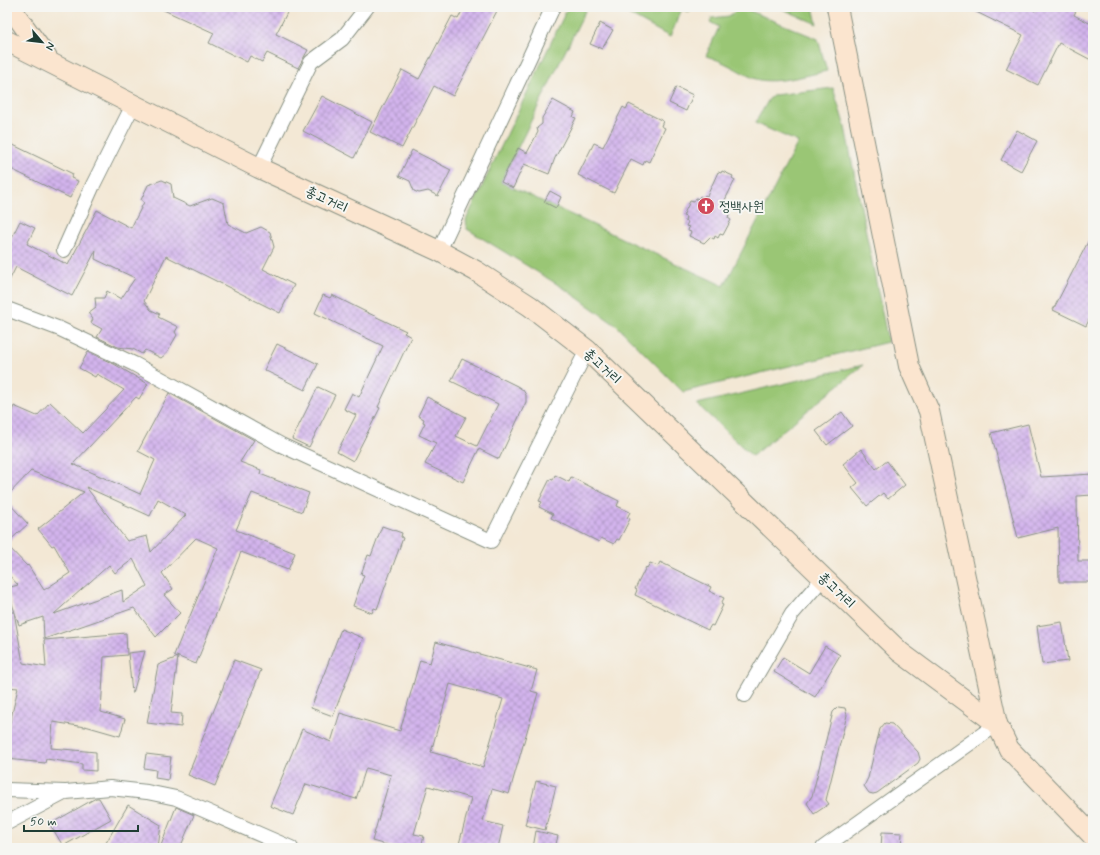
<svg xmlns="http://www.w3.org/2000/svg" width="1100" height="855" font-family="Mynerve,'Poor Story',sans-serif">
  <style>
    .green { fill: #9ac674; stroke: #5c8254 }
    .building { fill: url(#building-cross-hatch); fill-rule: evenodd }
    .lines { fill: none; stroke-linecap: round; stroke-linejoin: round }
    .street-casing { stroke: #899284; stroke-width: 16 }
    .secondary-casing { stroke: #899284; stroke-width: 22 }
    .street { stroke: #fff; stroke-width: 14 }
    .secondary { stroke: #fbe5cf; stroke-width: 20 }
    .labels { text-anchor: middle; stroke-width: 4; stroke-linejoin: round; paint-order: stroke }
    .street-label { font-size: 14px; fill: #1f3d34; stroke: #f6f6f2 }
    .poi-label { font-size: 14px; fill: #1f3d34; stroke: #f6f6f2; text-anchor: start }
  </style>
  <defs>
    <pattern id="building-cross-hatch" width="8" height="8" patternUnits="userSpaceOnUse"><rect width="8" height="8" fill="#d3b4ed"/><path d="M0 0l8 8M0 8l8-8" fill="none" stroke="#ab94c1"/></pattern>
  </defs>
  <rect width="100%" height="100%" fill="#f6f6f2"/>
  <filter id="ink" filterUnits="userSpaceOnUse"><feTurbulence type="fractalNoise" baseFrequency=".025" numOctaves="2"/><feDisplacementMap in="SourceGraphic" scale="8" xChannelSelector="R" yChannelSelector="G"/><feConvolveMatrix kernelMatrix="1 2 1 2 8 2 1 2 1" color-interpolation-filters="sRGB"/></filter>
  <filter id="wash" filterUnits="userSpaceOnUse"><feTurbulence type="fractalNoise" baseFrequency=".012" numOctaves="4" result="noise"/><feDisplacementMap in="SourceGraphic" scale="16" xChannelSelector="R" yChannelSelector="G"/><feGaussianBlur stdDeviation="0.9" result="paint"/><feColorMatrix in="noise" values="0 0 0 0 0 0 0 0 0 0 0 0 0 0 0 0 0 1.4 0 .05"/><feComposite in="paint" operator="in"/></filter>
  <g filter="url(#wash)">
    <rect width="100%" height="100%" fill="#f3e8d5"/>
    <!-- green -->
    <g class="green">
      <polygon points="568,7 587,7 501,182 724,286 798,142 755,123 769,99 774,95 833,88 845,127 888,342 683,392 617,326 565,289 467,229 466,220"/>
      <polygon points="631,7 690,7 691,8 690,12 682,9 670,37 628,14"/>
      <path d="M 741,7 L 818,39 L 827,71 C 807,75 772,86 753,78 C 736,70 724,61 706,56 L 719,27 L 710,22 L 712,18 L 729,16 Z"/>
      <polygon points="778,7 813,7 817,24"/>
      <polygon points="863,365 752,456 697,404"/>
    </g>
    <g id="blocks">
      <!-- building -->
      <g class="building">
        <polygon points="157,7 290,7 276,34 308,50 298,68 267,53 262,62 250,56 247,62 209,43 214,33"/>
        <polygon points="464,7 499,7 453,96 434,86 402,148 370,132 402,70 419,79 452,16 458,19"/>
        <polygon points="966,7 1028,7 1035,11 1037,7 1078,7 1074,15 1093,25 1093,61 1059,43 1038,85 1006,69 1023,35"/>
        <polygon points="600,23 613,30 602,49 590,44"/>
        <polygon points="676,87 693,95 686,111 669,103"/>
        <polygon points="322,96 372,122 354,158 303,131"/>
        <polygon points="553,100 575,112 573,117 576,118 555,158 549,174 524,164 513,188 501,182 518,148 527,153 538,132 537,128 542,124 542,118"/>
        <polygon points="629,104 663,121 661,126 665,128 649,162 645,160 643,165 631,159 614,193 578,175 594,143 603,147 623,107 626,109"/>
        <polygon points="1017,130 1037,141 1021,171 1001,160"/>
        <polygon points="7,142 73,174 71,178 78,181 70,198 7,167"/>
        <polygon points="412,150 451,170 438,196 428,191 419,193 414,191 410,181 399,176"/>
        <polygon points="722,171 733,176 732,178 735,180 723,204 726,205 724,208 728,210 726,213 729,214 728,218 731,220 723,235 720,234 718,238 715,236 714,239 710,237 704,243 689,236 691,232 688,231 689,227 686,226 688,222 685,221 686,217 683,216 690,201 694,202 696,198 699,199 700,196 703,198 705,195 707,196 718,172 721,173"/>
        <polygon points="162,180 171,184 173,198 190,206 212,198 224,203 228,224 246,233 261,227 270,232 274,247 263,269 294,285 280,313 166,256 144,301 151,310 160,314 158,317 178,327 175,332 177,335 166,354 161,358 145,350 142,354 133,349 118,347 97,337 102,329 91,323 93,319 88,313 96,307 95,298 104,298 107,291 121,299 135,278 95,259 96,250 72,296 16,267 7,285 7,247 20,221 35,228 27,244 68,265 97,210 131,228 144,202 141,200 148,185"/>
        <polygon points="550,191 561,197 556,208 544,202"/>
        <polygon points="1093,232 1093,312 1086,326 1053,310"/>
        <polygon points="323,295 330,298 332,295 362,310 406,331 404,333 411,337 378,407 380,408 353,461 337,452 356,415 344,409 352,393 359,397 383,346 315,313"/>
        <polygon points="277,344 318,364 305,390 264,370"/>
        <path d="M 88,352 L 114,364 L 148,384 L 139,399 L 136,397 L 73,464 L 140,494 L 155,460 L 138,451 L 169,393 L 254,440 L 240,462 L 261,470 L 260,474 L 309,493 L 302,512 L 252,493 L 236,530 L 295,553 L 288,570 L 241,552 L 196,664 L 174,655 L 218,548 L 196,538 L 162,573 L 173,589 L 164,595 L 180,613 L 156,637 L 134,608 L 44,639 L 43,617 L 19,625 L 7,588 L 18,585 L 7,573 L 7,545 L 27,566 L 28,565 L 44,590 L 70,573 L 54,545 L 52,546 L 38,529 L 84,492 L 31,471 L 7,496 L 7,423 L 14,406 L 37,416 L 50,402 L 83,433 L 124,390 L 97,374 L 95,377 L 79,368 ZM 86,487 L 150,516 L 158,499 L 186,515 L 151,552 L 147,536 L 127,541 ZM 133,559 L 147,586 L 123,602 L 122,590 L 54,614 L 109,565 L 115,573 Z"/>
        <polygon points="462,359 517,386 523,390 526,395 526,402 499,459 479,449 463,482 425,464 436,443 419,435 425,423 423,422 424,419 418,416 427,397 466,417 456,436 477,446 498,404 451,381"/>
        <polygon points="318,387 335,395 309,447 292,439"/>
        <polygon points="842,412 852,426 827,445 816,431"/>
        <polygon points="1028,424 1041,477 1093,474 1093,495 1077,496 1078,561 1093,561 1093,582 1059,582 1058,528 1018,538 991,433"/>
        <polygon points="861,449 876,469 887,461 905,485 888,499 883,493 867,506 852,488 858,483 843,464"/>
        <polygon points="555,475 569,482 571,477 619,501 617,506 630,512 627,518 630,519 619,540 617,539 614,544 601,538 599,542 551,518 553,514 539,507 542,502 539,501 550,479 553,480"/>
        <polygon points="7,501 28,524 7,543"/>
        <polygon points="382,526 402,533 401,537 403,538 377,609 374,608 372,613 353,606 364,575 361,574 368,555 371,556"/>
        <polygon points="660,562 711,587 709,591 724,598 721,604 723,605 713,626 711,625 708,630 635,595 637,590 635,589 646,567 647,568 650,563 658,566"/>
        <polygon points="7,612 14,612 23,663 46,667 44,640 126,633 127,655 104,657 101,712 125,719 120,736 85,726 85,727 53,722 51,748 96,752 96,771 82,770 82,764 46,759 45,763 7,759 7,726 9,727 18,688 7,687"/>
        <polygon points="1062,622 1068,661 1042,664 1037,626"/>
        <polygon points="341,629 363,638 333,716 311,708"/>
        <path d="M 436,642 L 537,670 L 531,691 L 538,693 L 509,794 L 492,789 L 483,821 L 503,826 L 498,848 L 458,848 L 471,798 L 428,786 L 414,834 L 424,836 L 421,848 L 397,848 L 372,841 L 391,775 L 366,768 L 356,799 L 306,784 L 293,815 L 270,806 L 302,729 L 331,742 L 340,713 L 400,731 L 420,660 L 430,663 ZM 450,684 L 503,699 L 483,767 L 431,752 Z"/>
        <polygon points="825,646 840,655 815,697 774,672 783,657 809,673"/>
        <polygon points="145,651 133,693 132,693 128,653"/>
        <polygon points="178,657 171,713 182,714 181,727 147,723 158,665"/>
        <polygon points="234,660 261,670 215,786 188,775"/>
        <polygon points="838,707 845,708 847,715 826,800 829,804 814,814 807,803 812,796 833,712"/>
        <polygon points="885,723 892,724 918,752 920,759 918,763 877,793 873,794 869,793 864,786 868,778 880,729"/>
        <polygon points="146,754 171,757 168,780 155,778 156,770 144,768"/>
        <polygon points="536,781 556,786 545,830 525,825"/>
        <polygon points="96,798 99,798 111,819 63,846 50,824"/>
        <polygon points="128,805 161,825 158,848 103,848"/>
        <polygon points="176,807 194,815 180,848 160,848"/>
        <polygon points="536,831 558,836 555,848 533,848"/>
        <polygon points="882,832 902,833 901,848 881,848"/>
      </g>
    </g>
  </g>
  <g filter="url(#ink)">
    <use href="#blocks" fill-opacity="0" stroke="#899284" stroke-width="1"/>
    <g class="lines">
      <defs>
        <g id="street">
          <polyline points="259,168 311,62 342,39 367,7"/>
          <polyline points="64,250 93,185 133,105"/>
          <polyline points="439,251 553,7"/>
          <polyline points="7,309 60,329 134,364 281,445 491,541 587,350"/>
          <polyline points="745,695 792,614 823,578"/>
          <polyline points="7,790 65,792"/>
          <polyline points="7,823 66,792 110,788 147,792 176,798 291,848"/>
          <polyline points="823,848 997,724"/>
        </g>
        <g id="secondary">
          <polyline points="10,7 47,58"/>
          <polyline points="837,7 909,366 929,411 997,724"/>
          <polyline points="7,41 259,168 439,251 476,271 530,306 587,350 900,652 997,724 1009,749 1093,836"/>
        </g>
      </defs>
      <!-- street casing -->
      <use href="#street" class="street-casing"/>
      <!-- secondary casing -->
      <use href="#secondary" class="secondary-casing"/>
      <!-- street -->
      <use href="#street" class="street"/>
      <!-- secondary -->
      <use href="#secondary" class="secondary"/>
    </g>
  </g>
  <!-- icons -->
  <defs>
    <symbol id="church-disc" viewBox="-11 -11 22 22"><circle r="9.5" fill="#d1495b" stroke="#f6f6f2"/><path d="M-1.2-6h2.4v3.5h3.3v2.4h-3.3V6h-2.4V-.1h-3.3v-2.4h3.3Z" fill="#fff"/></symbol>
  </defs>
  <g fill-rule="evenodd">
    <use href="#church-disc" x="696" y="196" width="20" height="20"/>
  </g>
  <g class="labels">
    <!-- street labels -->
    <g class="street-label">
      <text transform="translate(327 199) rotate(25)" y="5">총고거리</text>
      <text transform="translate(603 366) rotate(43)" y="5">총고거리</text>
      <text transform="translate(837 590) rotate(44)" y="5">총고거리</text>
    </g>
    <!-- poi labels -->
    <g class="poi-label">
      <text x="719" y="211">정백사원</text>
    </g>
  </g>
  <!-- margin -->
  <rect width="1100" height="855" fill="none" stroke="#f6f6f2" stroke-width="24"/>
  <!-- north arrow -->
  <g transform="translate(42 42) rotate(118)" stroke="#f6f6f2" stroke-width="3" paint-order="stroke">
  <path d="M0-3L7 15L0 10L-7 15Z" fill="#1f3d34"/>
  <text y="-6" font-size="11" font-weight="bold" text-anchor="middle" fill="#1f3d34">N</text>
  </g>
  <!-- scale -->
  <path d="M24 825v6h114v-6" fill="none" stroke="#1f3d34" stroke-width="2"/>
  <text x="30" y="825" font-size="12" fill="#1f3d34" stroke="#f6f6f2" stroke-width="3" paint-order="stroke">50 m</text>
</svg>
